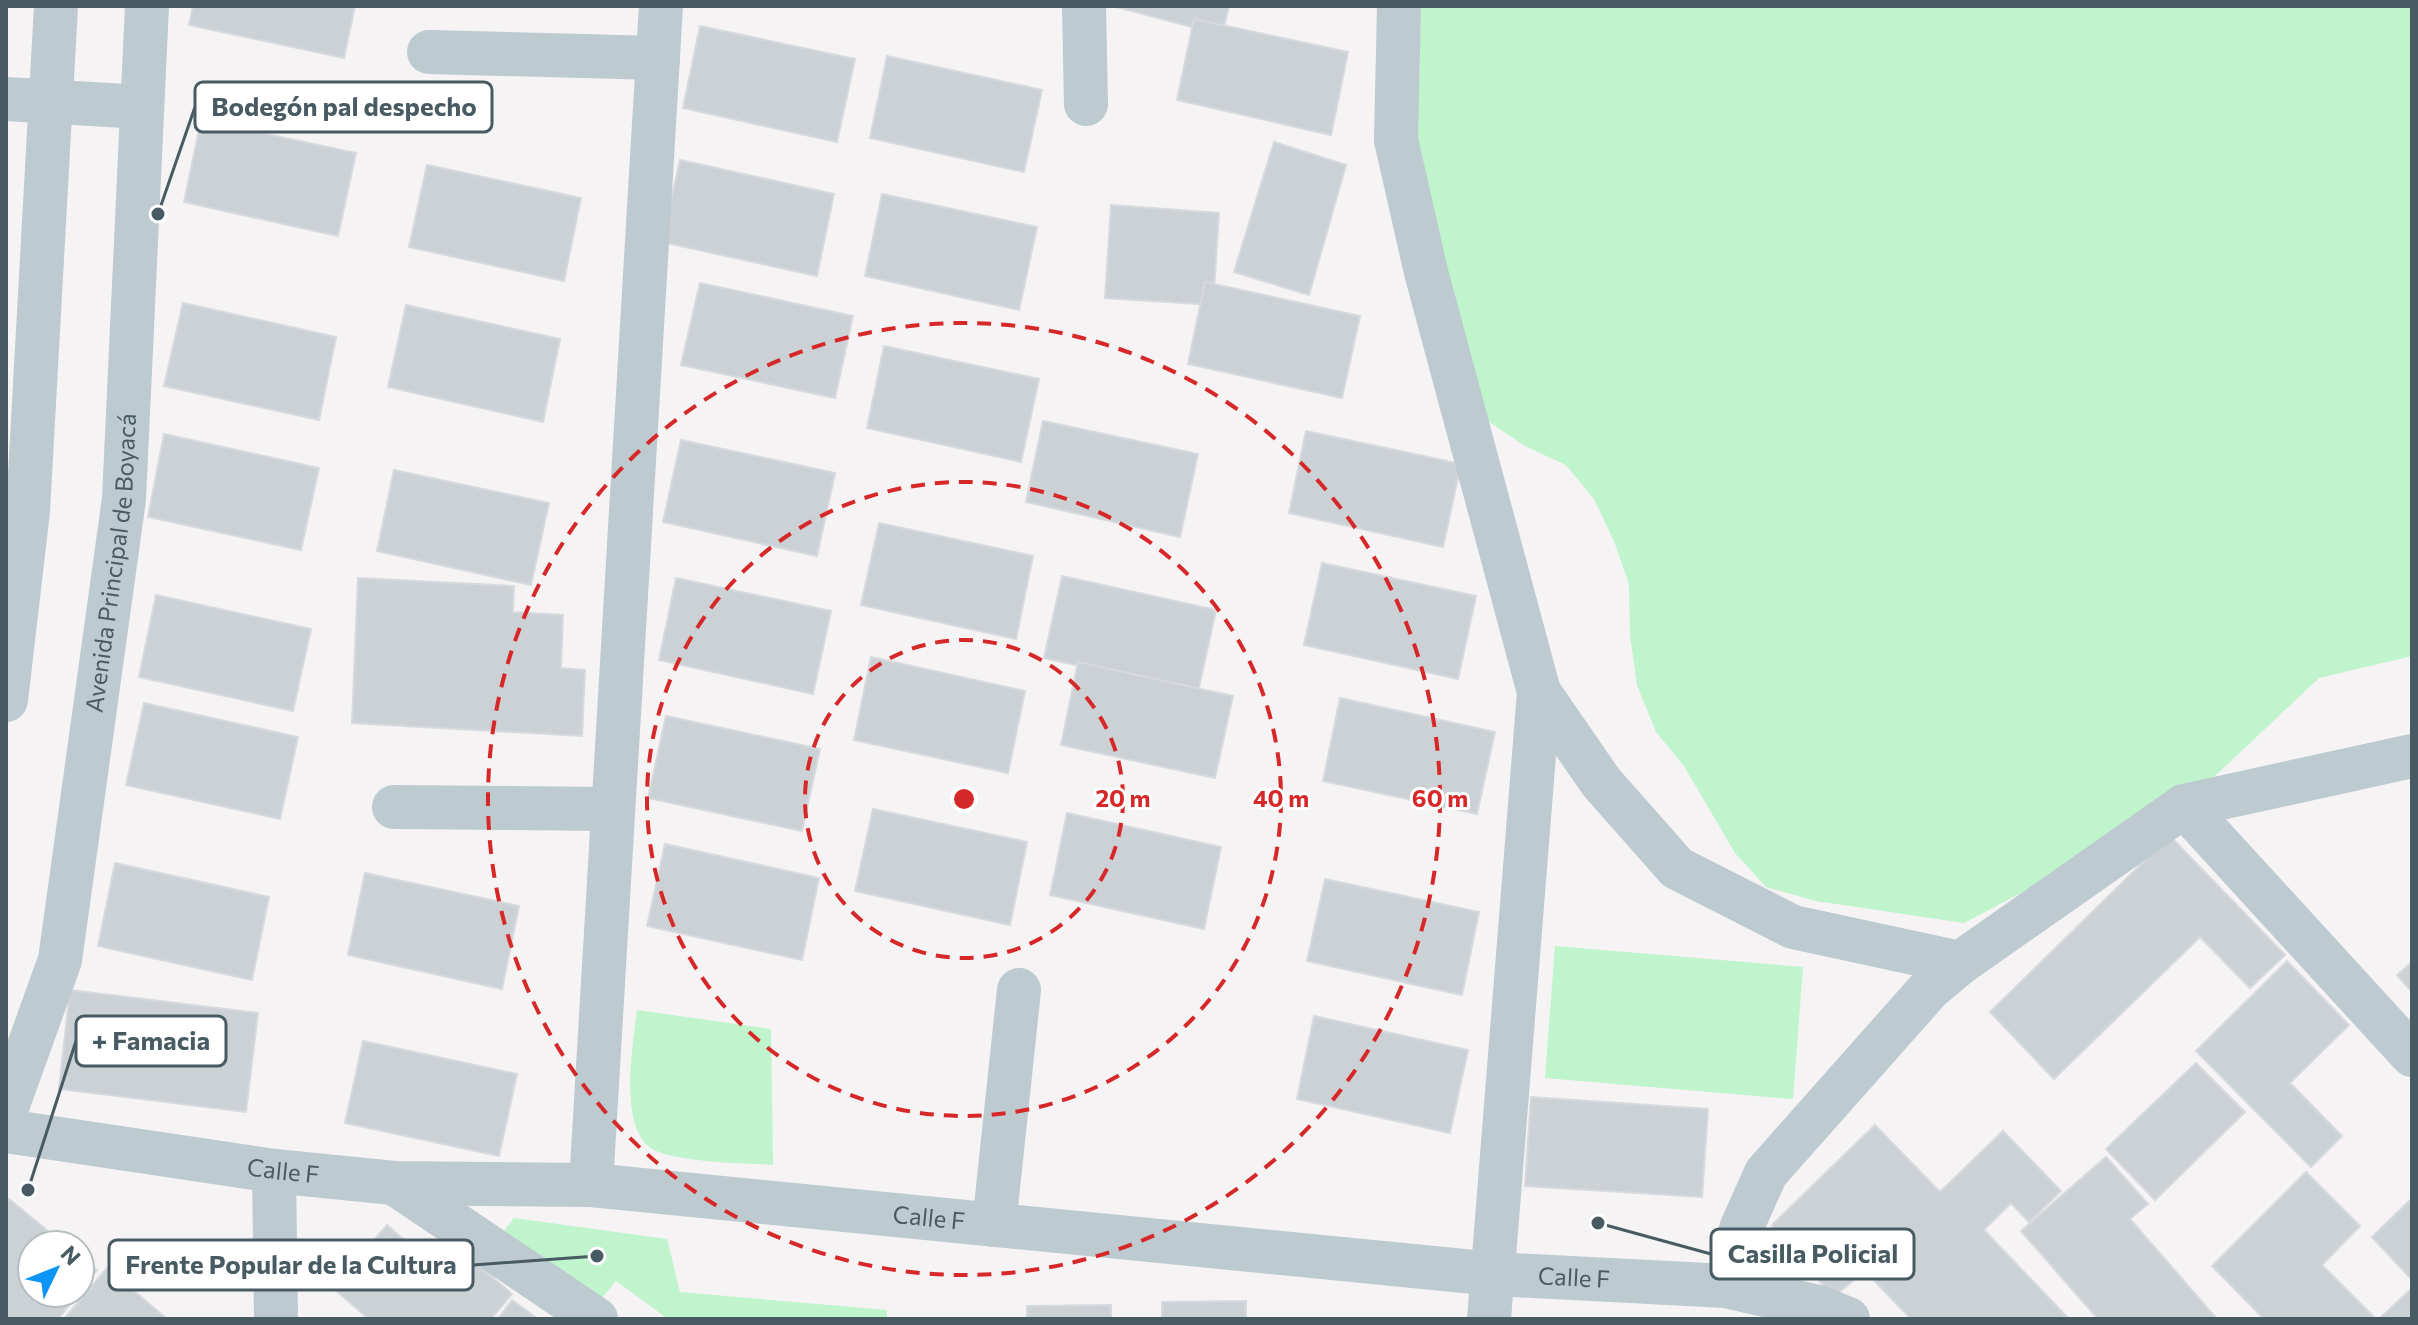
<svg xmlns="http://www.w3.org/2000/svg" width="2418" height="1325" font-family="Commissioner,sans-serif">
  <style>
    .green { fill: #bff4cc }
    .building { fill: #ccd1d5; stroke: #d6dade; stroke-width: 2 }
    .lines { fill: none; stroke-linecap: round; stroke-linejoin: round }
    .minor { stroke: #bdcad0; stroke-width: 44 }
    .ring { fill: none; stroke: #d62828; stroke-width: 4; stroke-dasharray: 14 10 }
    .labels { text-anchor: middle; stroke-width: 6; stroke-linejoin: round; paint-order: stroke }
    .street-label { font-size: 24px; fill: #485a62; stroke: #fff }
    .centre { fill: #d62828; stroke: #fff; stroke-width: 4 }
    .ring-label { font-size: 24px; text-anchor: middle; font-weight: bold; fill: #d62828; stroke: #fff; stroke-width: 6; stroke-linejoin: round; paint-order: stroke }
    .leader { fill: none; stroke: #485a62; stroke-width: 3 }
    .callout-dot { fill: #485a62; stroke: #fff; stroke-width: 3 }
    .callout { fill: #fff; stroke: #485a62; stroke-width: 3 }
    .callout-label { font-size: 26px; text-anchor: middle; font-weight: bold; fill: #485a62 }
  </style>
  <rect width="100%" height="100%" fill="#f5f3f3"/>
  <!-- green -->
  <g class="green">
    <polygon points="1421,6 2412,6 2412,656 2319,678 2216,775 2051,877 1964,923 1816,901 1766,887 1735,853 1684,766 1656,732 1637,685 1630,635 1629,584 1614,541 1594,499 1566,465 1525,446 1485,419 1416,197"/>
    <polygon points="1555,946 1803,967 1793,1099 1545,1078"/>
    <path d="M 637,1010 L 771,1029 L 773,1165 C 747,1163 662,1163 646,1144 C 620,1115 633,1046 637,1010 Z"/>
    <polygon points="514,1218 667,1239 680,1292 887,1310 887,1319 668,1319 616,1281 587,1316 499,1238"/>
  </g>
  <!-- building -->
  <g class="building">
    <polygon points="193,6 355,6 344,58 189,25"/>
    <polygon points="1113,6 1229,6 1222,35"/>
    <polygon points="1194,19 1348,52 1331,135 1177,100"/>
    <polygon points="700,26 855,59 837,142 683,108"/>
    <polygon points="887,56 1042,90 1024,172 870,138"/>
    <polygon points="201,120 356,153 338,236 184,202"/>
    <polygon points="1274,142 1346,165 1309,295 1234,272"/>
    <polygon points="680,160 834,194 817,276 662,242"/>
    <polygon points="427,165 581,198 564,281 409,247"/>
    <polygon points="882,194 1037,227 1019,310 865,276"/>
    <polygon points="1111,205 1219,213 1213,305 1105,298"/>
    <polygon points="1205,282 1360,316 1342,398 1188,364"/>
    <polygon points="700,283 853,316 835,398 681,365"/>
    <polygon points="183,303 336,337 319,420 164,386"/>
    <polygon points="406,305 560,339 543,422 388,387"/>
    <polygon points="884,346 1039,379 1021,462 867,428"/>
    <polygon points="1043,421 1198,454 1180,537 1026,502"/>
    <polygon points="1306,431 1461,464 1443,547 1289,513"/>
    <polygon points="164,434 319,468 301,550 148,517"/>
    <polygon points="681,440 835,473 817,556 663,522"/>
    <polygon points="394,470 549,503 531,585 377,551"/>
    <polygon points="879,523 1033,556 1016,639 861,605"/>
    <polygon points="1322,563 1476,596 1458,679 1304,645"/>
    <polygon points="1062,576 1216,610 1198,692 1044,658"/>
    <polygon points="358,578 514,586 513,612 563,615 561,668 585,670 582,736 352,723"/>
    <polygon points="676,578 831,611 813,694 659,660"/>
    <polygon points="156,595 311,629 293,711 139,677"/>
    <polygon points="871,657 1025,691 1008,773 854,740"/>
    <polygon points="1078,662 1233,696 1215,778 1061,745"/>
    <polygon points="1340,698 1495,732 1477,814 1323,781"/>
    <polygon points="144,703 298,737 280,819 126,785"/>
    <polygon points="666,716 820,749 802,831 648,798"/>
    <polygon points="873,809 1027,842 1010,925 855,891"/>
    <polygon points="1067,813 1221,847 1204,929 1050,895"/>
    <polygon points="2170,836 2285,955 2250,988 2200,937 2054,1079 1990,1012"/>
    <polygon points="665,844 819,878 802,960 647,926"/>
    <polygon points="115,863 269,897 252,980 98,946"/>
    <polygon points="365,873 519,906 502,989 348,955"/>
    <polygon points="1325,879 1479,912 1462,995 1307,961"/>
    <polygon points="2287,961 2349,1025 2290,1083 2342,1136 2311,1167 2196,1051"/>
    <polygon points="2412,962 2412,992 2397,975"/>
    <polygon points="70,990 258,1013 246,1112 59,1089"/>
    <polygon points="1314,1016 1468,1050 1450,1133 1297,1099"/>
    <polygon points="363,1041 517,1074 499,1156 345,1123"/>
    <polygon points="2196,1063 2245,1112 2155,1200 2106,1149"/>
    <polygon points="1531,1097 1708,1109 1702,1197 1525,1186"/>
    <polygon points="1875,1125 1940,1192 2003,1131 2061,1191 2029,1222 2011,1203 1984,1230 2069,1319 1911,1319 1865,1271 1833,1297 1772,1225"/>
    <polygon points="2106,1157 2148,1204 2130,1219 2217,1319 2098,1319 2021,1231"/>
    <polygon points="2306,1172 2360,1226 2322,1265 2376,1319 2264,1319 2212,1266"/>
    <polygon points="2412,1198 2412,1280 2372,1237"/>
    <polygon points="9,1199 65,1245 32,1245 32,1293 79,1293 58,1319 6,1319 6,1202"/>
    <polygon points="387,1225 453,1283 472,1260 512,1294 491,1319 369,1319 321,1278 334,1263 346,1273"/>
    <polygon points="80,1257 97,1270 80,1291"/>
    <polygon points="107,1268 167,1319 64,1319"/>
    <polygon points="2412,1288 2412,1319 2384,1319 2381,1317"/>
    <polygon points="512,1300 538,1319 498,1319"/>
    <polygon points="1246,1301 1246,1319 1162,1319 1162,1302"/>
    <polygon points="1111,1305 1111,1319 1027,1319 1027,1306"/>
  </g>
  <g class="lines">
    <!-- minor -->
    <g class="minor">
      <polyline points="1084,6 1086,104"/>
      <polyline points="1399,6 1396,140 1426,272 1539,692 1489,1319"/>
      <polyline points="429,52 658,58"/>
      <polyline points="6,99 142,107"/>
      <polyline points="1539,692 1601,782 1677,868 1793,927 1960,963"/>
      <polyline points="6,700 28,511 56,6"/>
      <polyline points="2184,806 2412,1055"/>
      <polyline points="394,807 613,809"/>
      <path id="s1" d="M 6,1110 L 60,960 L 124,499 L 147,6"/>
      <path id="s2" d="M 6,1131 L 274,1171 L 394,1183 L 591,1185 L 1494,1274 L 1726,1286 L 1818,1307 L 1848,1319"/>
      <polyline points="274,1171 276,1319"/>
      <polyline points="394,1183 596,1319"/>
      <polyline points="591,1185 661,6"/>
      <polyline points="994,1225 1019,990"/>
      <polyline points="1726,1286 1741,1229 1766,1173 1930,988 1960,963 2184,806 2412,756"/>
    </g>
  </g>
  <!-- distance rings -->
  <g class="ring">
    <circle cx="964" cy="799" r="159"/>
    <circle cx="964" cy="799" r="317"/>
    <circle cx="964" cy="799" r="476"/>
  </g>
  <g class="labels">
    <!-- street labels -->
    <g class="street-label">
      <text dy="8" stroke="none"><textPath href="#s1" startOffset="560">Avenida Principal de Boyacá</textPath></text>
      <text dy="8" stroke="none"><textPath href="#s2" startOffset="280">Calle F</textPath></text>
      <text dy="8" stroke="none"><textPath href="#s2" startOffset="928">Calle F</textPath></text>
      <text dy="8" stroke="none"><textPath href="#s2" startOffset="1576">Calle F</textPath></text>
    </g>
  </g>
  <circle cx="964" cy="799" r="12" class="centre"/>
  <g class="ring-label">
    <text x="1123" y="807">20 m</text>
    <text x="1281" y="807">40 m</text>
    <text x="1440" y="807">60 m</text>
  </g>
  <!-- callouts -->
  <path class="leader" d="M158 214L195 107M28 1190L76 1041M1598 1223L1711 1254M597 1256L473 1265"/>
  <g class="callout-dot">
    <circle cx="158" cy="214" r="8"/>
    <circle cx="28" cy="1190" r="8"/>
    <circle cx="1598" cy="1223" r="8"/>
    <circle cx="597" cy="1256" r="8"/>
  </g>
  <g class="callout">
    <rect x="195" y="82" width="297" height="50" rx="8"/>
    <rect x="76" y="1016" width="150" height="50" rx="8"/>
    <rect x="1711" y="1229" width="203" height="50" rx="8"/>
    <rect x="109" y="1240" width="364" height="50" rx="8"/>
  </g>
  <g class="callout-label">
    <text x="344" y="116">Bodegón pal despecho</text>
    <text x="151" y="1050">+ Famacia</text>
    <text x="1813" y="1263">Casilla Policial</text>
    <text x="291" y="1274">Frente Popular de la Cultura</text>
  </g>
  <!-- border -->
  <rect width="2418" height="1325" fill="none" stroke="#485a62" stroke-width="16"/>
  <!-- north arrow -->
  <g transform="translate(56 1269) rotate(47)"><circle r="38" fill="#ffffff" stroke="#b6bdc0" stroke-width="2"/>
  <path d="M0-6L14 30L0 20L-14 30Z" fill="#0b96f7"/>
  <text y="-12" font-size="22" font-weight="bold" text-anchor="middle" fill="#485a62">N</text>
  </g>
</svg>
